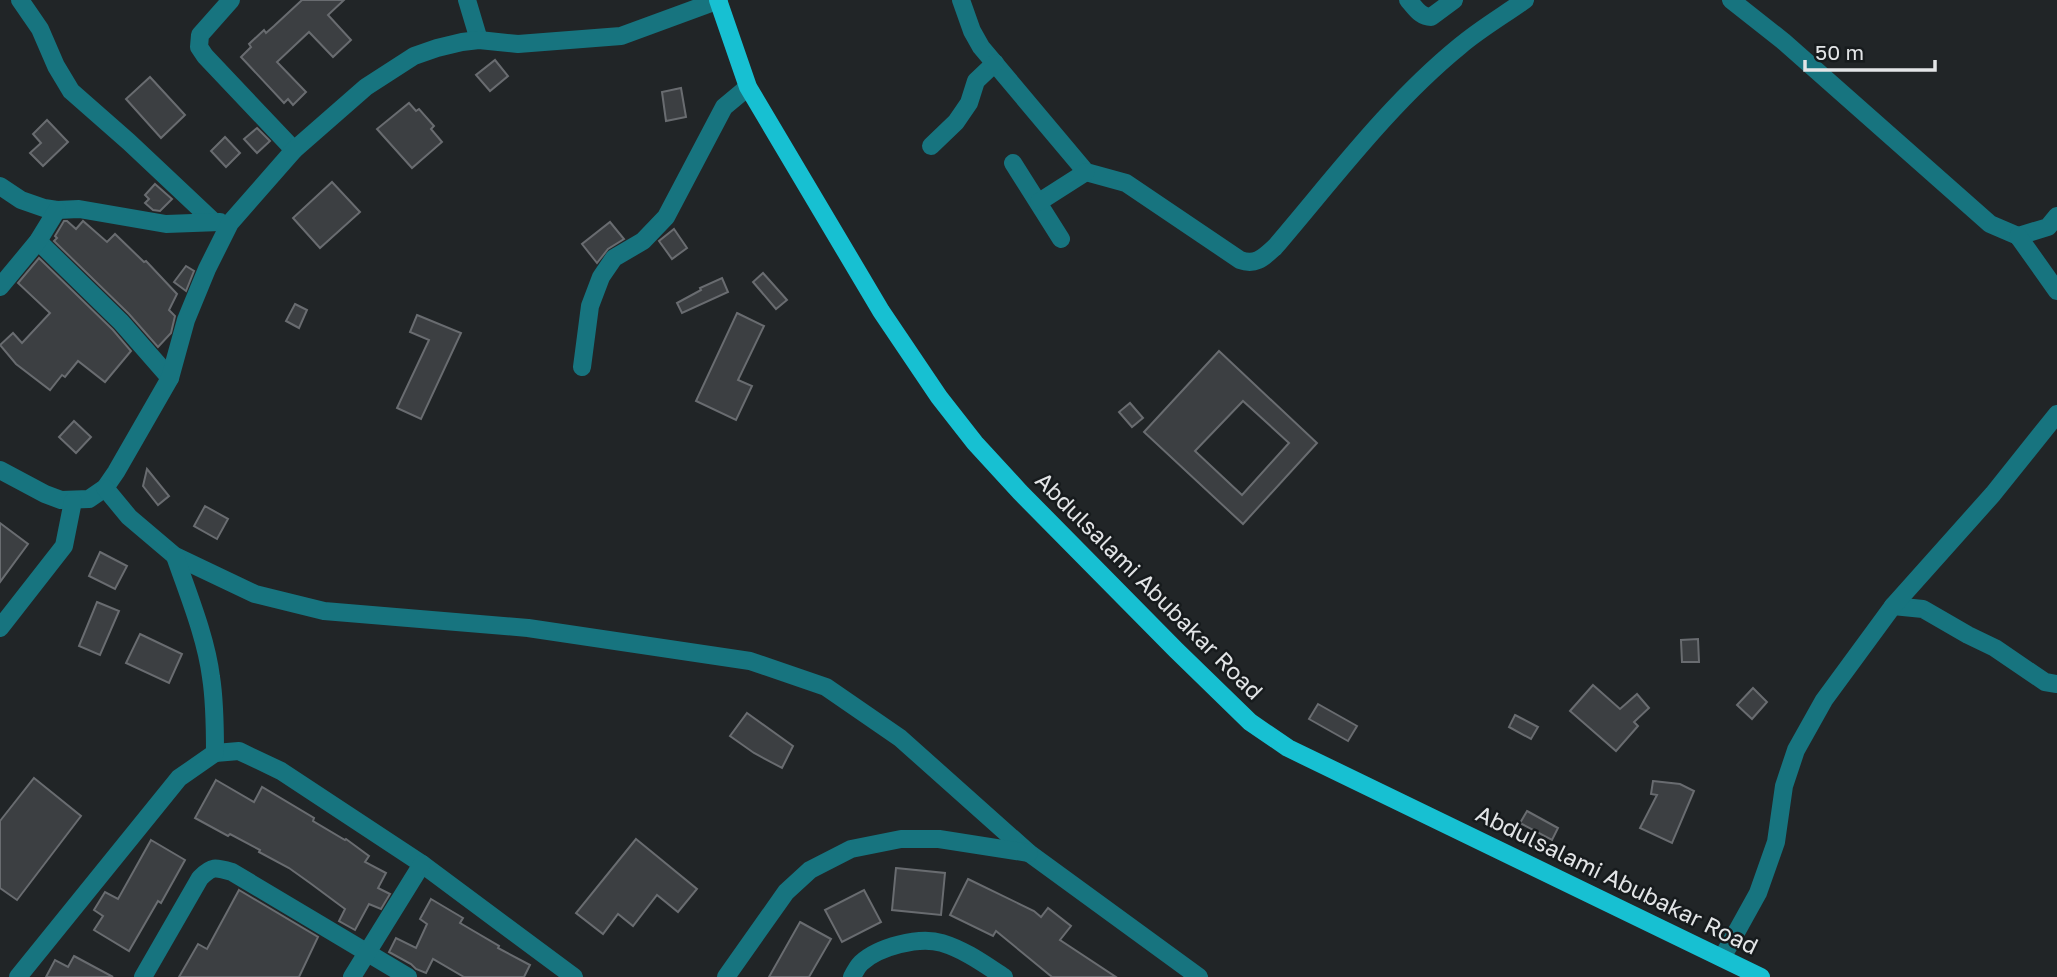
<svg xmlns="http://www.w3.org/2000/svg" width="2057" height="977" font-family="'Golos Text',sans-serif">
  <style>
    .building { fill: #3c3f42; stroke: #696c70; stroke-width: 2; fill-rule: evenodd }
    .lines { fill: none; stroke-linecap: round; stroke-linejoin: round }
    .minor { stroke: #17747f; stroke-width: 18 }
    .major { stroke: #17c0d2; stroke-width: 18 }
    .labels { text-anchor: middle; stroke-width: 5; stroke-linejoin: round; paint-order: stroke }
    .street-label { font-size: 23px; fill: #e3e5e7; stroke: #171b1d }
  </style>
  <rect width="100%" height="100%" fill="#212527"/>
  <!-- building -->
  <g class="building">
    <polygon points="302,0 344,0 328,15 351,40 333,57 309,32 277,62 306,92 293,105 288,99 284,103 241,57 251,47 249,44 264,30 266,33 274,26"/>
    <polygon points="495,60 508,76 490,91 476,75"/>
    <polygon points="150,77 185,115 161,138 126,99"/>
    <polygon points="681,88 686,117 666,121 662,92"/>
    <polygon points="409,103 416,111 419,109 434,126 431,129 442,142 412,168 377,129"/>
    <polygon points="47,120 68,142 43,166 30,153 41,143 33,134"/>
    <polygon points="257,128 270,141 257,153 244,139"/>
    <polygon points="225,137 240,153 226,167 211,151"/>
    <polygon points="332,182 360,212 320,248 293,218"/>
    <polygon points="155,184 172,199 160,211 153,210 145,203 149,199 145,195"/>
    <polygon points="64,221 67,221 76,229 83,221 107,242 115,234 144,262 146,261 177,294 169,310 175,316 171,333 158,347 129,314 54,241 57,238 55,236"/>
    <polygon points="610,222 624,239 608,249 597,263 582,244"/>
    <polygon points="674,229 687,248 672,259 659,241"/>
    <polygon points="39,258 113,330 131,351 105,382 78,361 65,377 62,375 50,390 16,364 0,345 13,333 22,343 50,313 18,283"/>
    <polygon points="186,266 194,271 186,291 174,282"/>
    <polygon points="763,273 787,300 776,309 753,282"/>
    <polygon points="722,278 728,292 682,313 677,303 701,290 700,288"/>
    <polygon points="295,304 307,310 299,328 286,321"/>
    <polygon points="737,313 764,326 738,380 752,386 736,420 696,401"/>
    <polygon points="417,315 461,333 421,419 397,408 429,340 410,332"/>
    <path d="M 1219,351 L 1317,443 L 1243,524 L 1144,432 ZM 1243,401 L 1289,443 L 1242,495 L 1195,451 Z"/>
    <polygon points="1130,403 1143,418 1132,427 1119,412"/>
    <polygon points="74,421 91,437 76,453 59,437"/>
    <polygon points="147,469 169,496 158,505 143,486"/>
    <polygon points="205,506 228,519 217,539 194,526"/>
    <polygon points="0,523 28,544 0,582"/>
    <polygon points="100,552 127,566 115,589 89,576"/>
    <polygon points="97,602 119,611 100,655 79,646"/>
    <polygon points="140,634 182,654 169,683 126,663"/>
    <polygon points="1698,639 1699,662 1682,662 1681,640"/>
    <polygon points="1593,685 1620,709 1637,694 1649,708 1634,722 1638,726 1616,751 1570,711"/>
    <polygon points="1753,688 1767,702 1752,719 1737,705"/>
    <polygon points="1318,704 1357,726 1348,741 1309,719"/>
    <polygon points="747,713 793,746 782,768 754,753 730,736"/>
    <polygon points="1515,715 1538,727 1531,739 1509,727"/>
    <polygon points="34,778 81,816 17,900 0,888 0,821"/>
    <polygon points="216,780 254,802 262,787 314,818 313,821 345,840 346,839 369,856 365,862 386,873 378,888 390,894 381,909 369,904 355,930 339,921 345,909 310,883 289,868 259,852 260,850 230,834 228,836 195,818"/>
    <polygon points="1653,781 1680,784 1694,791 1672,843 1640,828 1657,795 1651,794"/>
    <polygon points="1527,811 1558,828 1552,840 1520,823"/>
    <polygon points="636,839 697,889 678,912 657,895 633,926 618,914 603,934 576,913"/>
    <polygon points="151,840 185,860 161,903 158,901 129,951 94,930 103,916 94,910 105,892 118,899"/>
    <polygon points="896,868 945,873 941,915 892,910"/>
    <polygon points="968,879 1034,911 1041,917 1048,908 1071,926 1060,940 1116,977 1052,977 996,931 993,936 950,915"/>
    <polygon points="239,890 318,937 299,977 179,977 198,944 207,949"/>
    <polygon points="864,890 881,922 842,942 825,910"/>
    <polygon points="431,899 463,918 460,923 499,946 498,948 530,965 524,977 464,977 433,959 426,973 416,969 411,964 389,952 396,938 416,948 427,924 420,919"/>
    <polygon points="800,922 831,939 809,977 769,977"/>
    <polygon points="74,956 113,977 46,977 55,960 68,967"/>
  </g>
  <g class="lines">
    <!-- minor -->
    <g class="minor">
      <polyline points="20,0 40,29 56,66 71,91 129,142 214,222"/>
      <polyline points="231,0 200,35 199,47 205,56 294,150"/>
      <polyline points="467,0 479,40"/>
      <path d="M 961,0 L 972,31 L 981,47 L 1086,172 L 1126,183 L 1240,260 C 1256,266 1264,257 1275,247 C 1334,178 1390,103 1460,46 C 1480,29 1504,15 1525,0"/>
      <path d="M 1408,0 C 1415,7 1420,17 1431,17 L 1454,0"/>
      <polyline points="1731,0 1783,41 1990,224 2018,236 2048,227 2057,216"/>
      <polyline points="931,146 956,122 969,103 976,81 995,63"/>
      <polyline points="1013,163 1061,239"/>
      <polyline points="0,186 21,200 44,208 57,210 79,209 166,224 220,222"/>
      <polyline points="1039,202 1086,172"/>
      <polyline points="2018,236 2057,291"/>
      <polyline points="38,241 121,322 170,378"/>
      <polyline points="0,287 38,241 57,210"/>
      <polyline points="582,367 590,306 601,277 614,258 643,241 666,217 724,107 748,87"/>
      <polyline points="0,470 45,494 61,500 89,499 105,488 116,472 170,378 186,320 207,269 230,223 294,150 366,87 414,56 437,48 462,42 479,40 518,44 621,36 719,0"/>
      <polyline points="105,488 129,517 175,556 255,594 324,611 528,628 750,661 826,687 900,738 1029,853 1199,977"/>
      <polyline points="1893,606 1923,609 1968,635 1995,648 2045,682 2057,684"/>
      <polyline points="0,628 64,546 73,501"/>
      <polyline points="215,753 239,751 281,771 422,864 574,977"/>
      <polyline points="1722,958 1758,893 1776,842 1784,786 1796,750 1824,700 1893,606 1993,494 2057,414"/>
      <path d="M 18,977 L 179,778 L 215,753 C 215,728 215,702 211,677 C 206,637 188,594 175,556"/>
      <path d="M 143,977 L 200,878 C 212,866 215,867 232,872 L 408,977"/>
      <polyline points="352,977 422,864"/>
      <polyline points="726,977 786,892 810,870 851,849 901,839 939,839 1029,853"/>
      <path d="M 852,977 C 854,973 857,967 861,963 C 878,947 919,936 942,943 C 965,950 984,964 1004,977"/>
    </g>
    <!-- major -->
    <polyline class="major" points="718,0 748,87 881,311 939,397 975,443 1020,492 1176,650 1250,722 1288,748 1761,977"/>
  </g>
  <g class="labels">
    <!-- street labels -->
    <g class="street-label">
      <text transform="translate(1149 586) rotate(45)" y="8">Abdulsalami Abubakar Road</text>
      <text transform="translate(1617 880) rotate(26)" y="8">Abdulsalami Abubakar Road</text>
    </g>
  </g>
  <!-- scale -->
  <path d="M1805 60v10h130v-10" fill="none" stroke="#e3e5e7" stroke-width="3.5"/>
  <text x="1815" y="60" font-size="21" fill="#e3e5e7" stroke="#171b1d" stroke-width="5" paint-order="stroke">50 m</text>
</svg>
